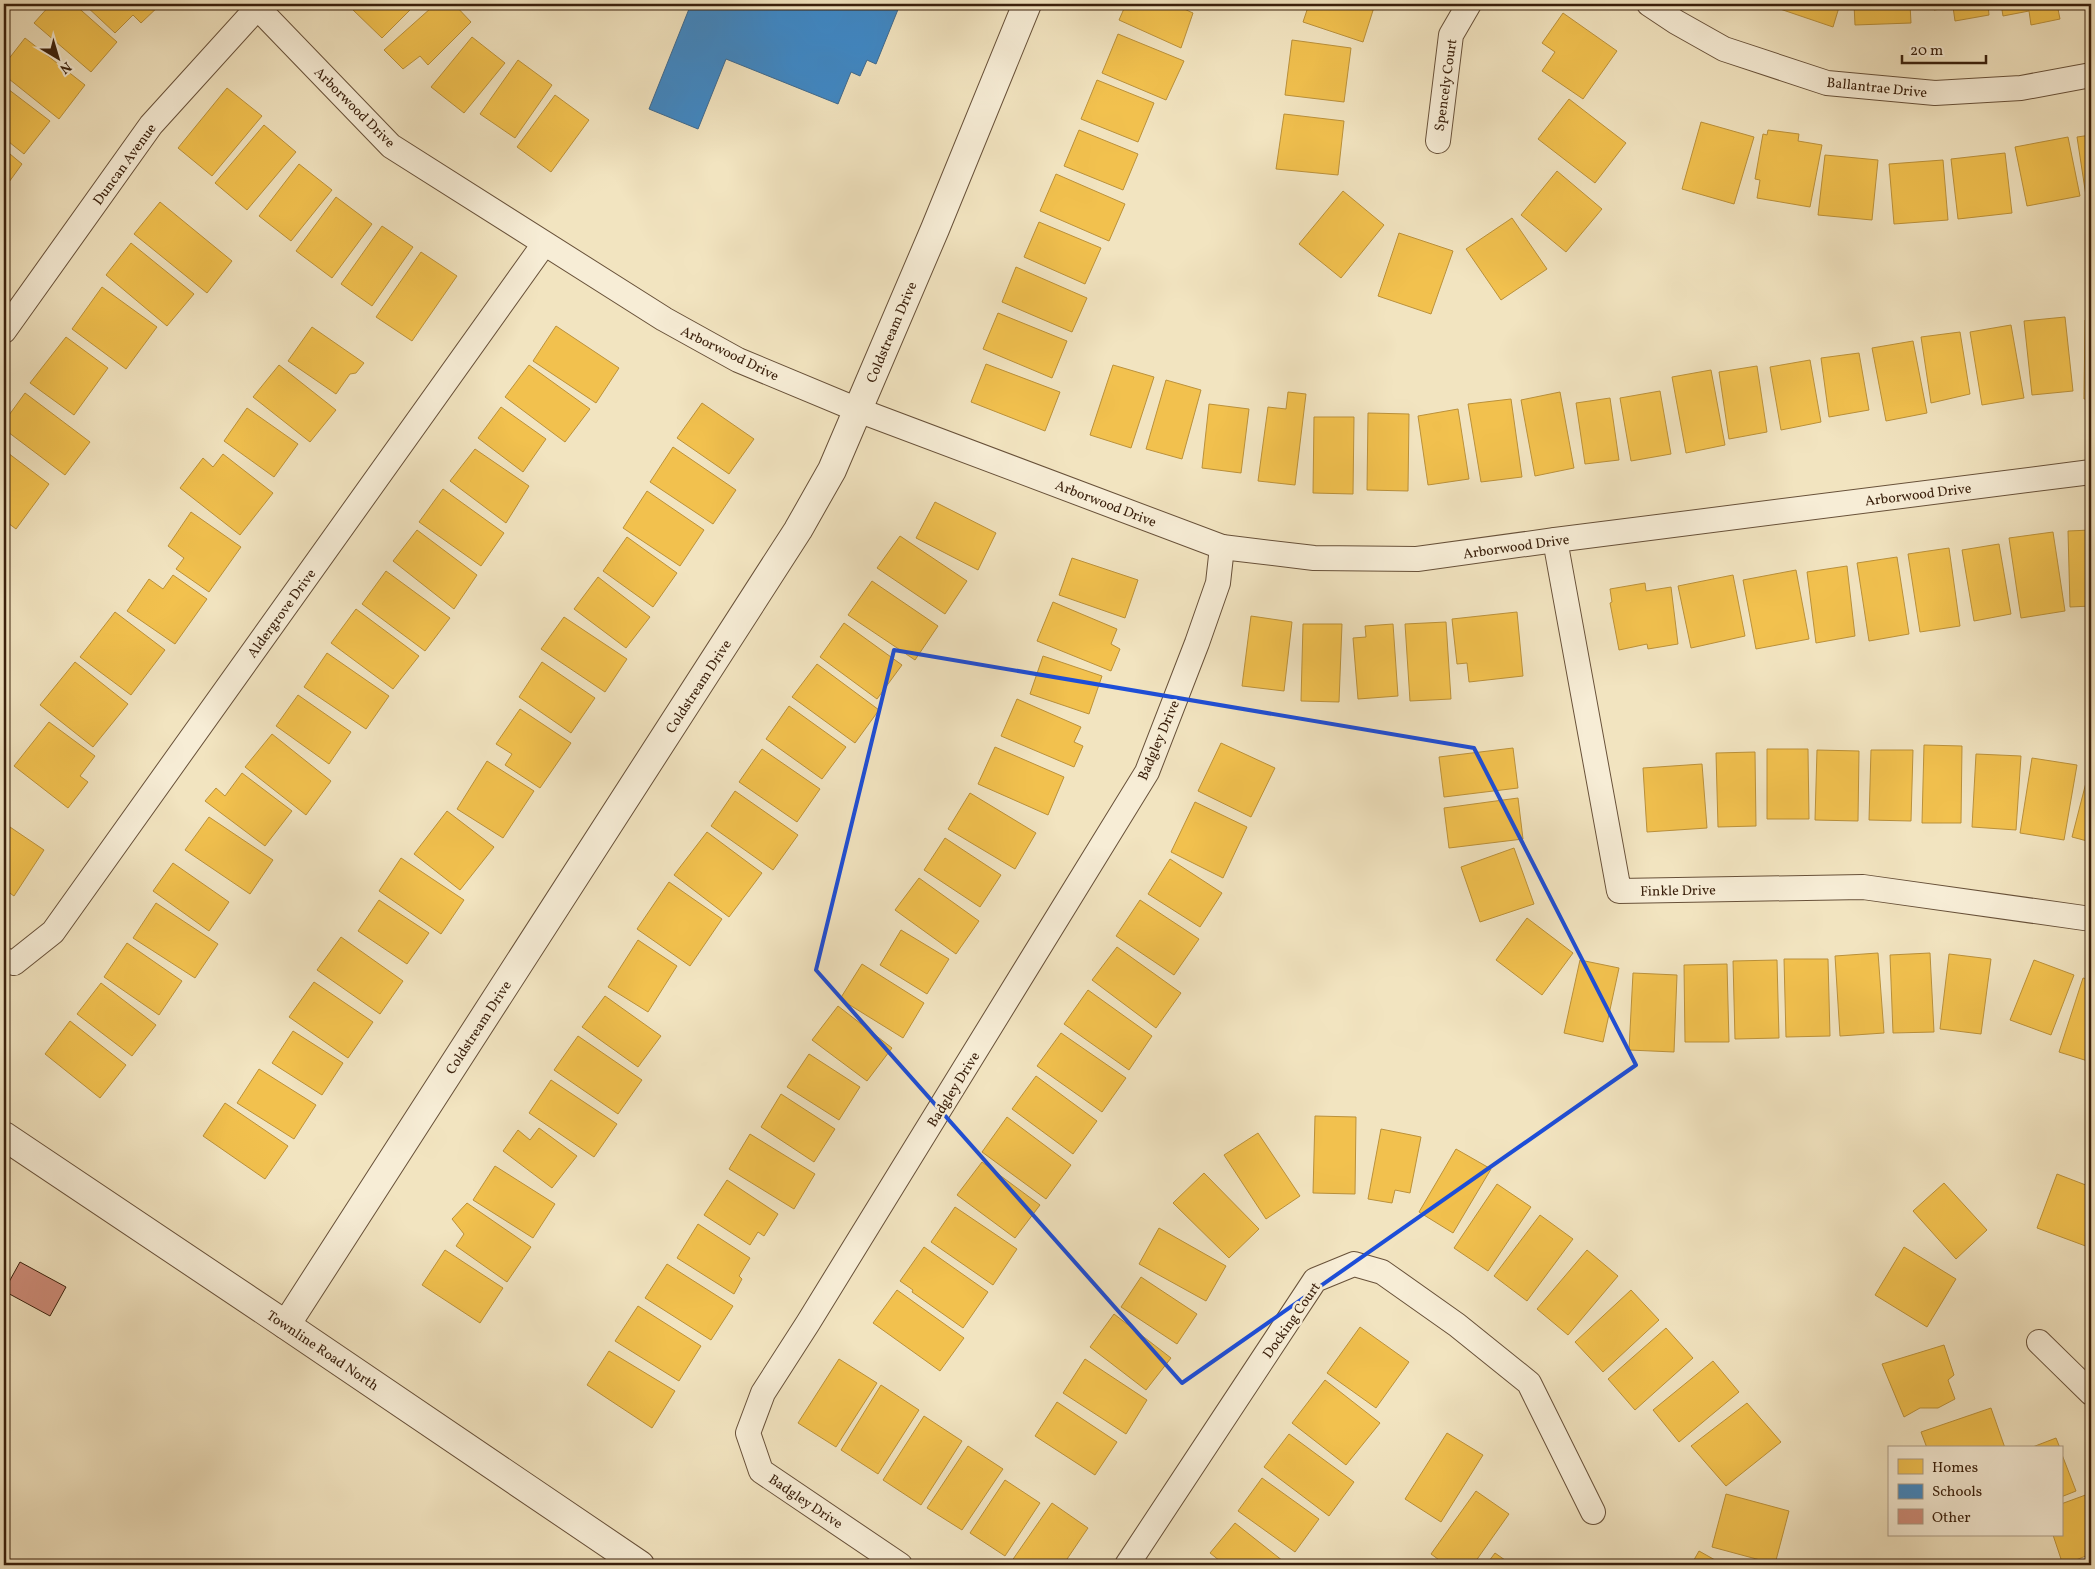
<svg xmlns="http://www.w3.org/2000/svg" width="2095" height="1569" font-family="Vollkorn,serif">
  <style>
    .homes { fill: #f2c14e; stroke: #bb913a }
    .schools { fill: #3f88c5; stroke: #3e698e }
    .building { fill: #cf8d7a; stroke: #3a200c }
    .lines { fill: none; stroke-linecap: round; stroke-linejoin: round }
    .minor-casing { stroke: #685139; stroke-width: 26 }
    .tertiary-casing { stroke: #685139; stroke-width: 30 }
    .minor { stroke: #f7edd6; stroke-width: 24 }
    .tertiary { stroke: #f7edd6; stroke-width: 28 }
    .marked { fill: none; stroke: #1d4ed8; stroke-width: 4; stroke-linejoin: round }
    .labels { text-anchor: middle; stroke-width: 5; stroke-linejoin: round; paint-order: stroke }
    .street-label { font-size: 14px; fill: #3a200c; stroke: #f7edd6 }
  </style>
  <rect width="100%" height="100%" fill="#f2e4c0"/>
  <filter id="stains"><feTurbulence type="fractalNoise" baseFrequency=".004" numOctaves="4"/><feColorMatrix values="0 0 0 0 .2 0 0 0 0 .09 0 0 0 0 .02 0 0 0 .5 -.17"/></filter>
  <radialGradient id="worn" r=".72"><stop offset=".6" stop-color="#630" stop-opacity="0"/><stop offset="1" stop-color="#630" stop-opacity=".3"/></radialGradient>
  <!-- homes -->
  <g class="homes">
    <polygon points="51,4 74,4 117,42 91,72 34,23"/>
    <polygon points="84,4 161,4 141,23 133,15 115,33"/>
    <polygon points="357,4 416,4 382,38 352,9"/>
    <polygon points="444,4 454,4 471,22 428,65 420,56 403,69 384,50 431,8"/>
    <polygon points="1126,4 1173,4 1193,13 1181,48 1119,20"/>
    <polygon points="1309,4 1375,4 1363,42 1303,22"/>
    <polygon points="1779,4 1840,4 1833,27 1777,8"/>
    <polygon points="1854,4 1910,4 1911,23 1855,25"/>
    <polygon points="1933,4 1988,4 1989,15 1955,21 1953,7 1934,10"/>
    <polygon points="2001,4 2057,4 2060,19 2031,25 2029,11 2003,16"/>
    <polygon points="1563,13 1617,51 1583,99 1542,71 1555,52 1542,43"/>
    <polygon points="1118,34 1184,61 1166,100 1102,73"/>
    <polygon points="472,37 505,63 464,113 431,87"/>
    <polygon points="25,38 85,85 59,119 4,75 4,65"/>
    <polygon points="1292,40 1351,48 1344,102 1285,95"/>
    <polygon points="518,60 552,85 515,138 480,114"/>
    <polygon points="1097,80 1154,103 1138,142 1081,119"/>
    <polygon points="4,86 50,121 24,154 4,138"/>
    <polygon points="227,88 262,116 212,176 178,148"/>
    <polygon points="555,95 589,120 551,172 517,147"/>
    <polygon points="1569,99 1626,143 1595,183 1538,139"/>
    <polygon points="1284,114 1344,121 1338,175 1276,169"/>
    <polygon points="1701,122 1754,137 1734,204 1682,189"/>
    <polygon points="264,125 296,152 247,210 215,183"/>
    <polygon points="1079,130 1138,154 1123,190 1064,166"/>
    <polygon points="1768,130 1799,134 1798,141 1822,145 1810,207 1757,198 1760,180 1755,179 1763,134 1767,135"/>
    <polygon points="2091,135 2091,195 2086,196 2077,137"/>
    <polygon points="2068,137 2080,196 2027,206 2015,147"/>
    <polygon points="4,149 22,164 4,189"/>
    <polygon points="2005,153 2012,213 1958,219 1951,159"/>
    <polygon points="1825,155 1878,160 1872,220 1818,215"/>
    <polygon points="1943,160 1948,220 1894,224 1889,164"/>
    <polygon points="299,164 332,190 291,241 259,216"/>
    <polygon points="1557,171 1602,209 1566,252 1521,215"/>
    <polygon points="1056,174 1125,204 1109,241 1040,211"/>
    <polygon points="1343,191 1384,225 1341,278 1299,244"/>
    <polygon points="336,197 372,224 332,278 296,251"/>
    <polygon points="160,202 232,261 207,293 134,234"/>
    <polygon points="1512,218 1547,269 1501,300 1466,249"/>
    <polygon points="1039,222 1101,248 1085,284 1024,257"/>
    <polygon points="382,226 413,247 372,306 341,284"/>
    <polygon points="1399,233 1453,251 1431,314 1378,296"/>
    <polygon points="131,243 194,294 167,326 106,275"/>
    <polygon points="421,252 457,276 412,341 376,317"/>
    <polygon points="1016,267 1087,298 1072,332 1002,302"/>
    <polygon points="102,287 157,327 126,369 72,329"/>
    <polygon points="998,313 1067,341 1052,378 983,349"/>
    <polygon points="2065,317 2073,391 2032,395 2024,321"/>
    <polygon points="2085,320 2091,321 2091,399 2084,399"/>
    <polygon points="2011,325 2024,398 1982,405 1970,332"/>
    <polygon points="556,326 619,368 596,403 533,361"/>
    <polygon points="312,327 364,363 356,373 350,374 336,394 288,361"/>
    <polygon points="1960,332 1970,394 1931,403 1921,337"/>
    <polygon points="66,337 108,368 74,415 30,383"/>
    <polygon points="1913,341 1927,413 1886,421 1872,348"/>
    <polygon points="1859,353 1869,410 1829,417 1821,358"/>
    <polygon points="1810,360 1821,422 1781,430 1770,367"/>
    <polygon points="986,364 1060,392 1045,431 971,402"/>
    <polygon points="279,365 336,410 310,442 253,397"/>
    <polygon points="529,365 590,409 565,442 505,397"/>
    <polygon points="1113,365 1154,377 1131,448 1090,435"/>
    <polygon points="1757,366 1767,432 1729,439 1719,372"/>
    <polygon points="1711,370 1725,445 1686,453 1672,377"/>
    <polygon points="1166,380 1201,390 1182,459 1146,449"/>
    <polygon points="1660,391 1671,454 1631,461 1620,398"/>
    <polygon points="1288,392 1306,394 1295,485 1258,481 1268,407 1286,409"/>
    <polygon points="1560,392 1574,468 1535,476 1521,400"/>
    <polygon points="25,393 90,442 65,475 4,429 4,422"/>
    <polygon points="1610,398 1619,460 1585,464 1576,403"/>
    <polygon points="1511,399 1522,477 1481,482 1468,404"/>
    <polygon points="702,403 754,439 729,474 677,438"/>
    <polygon points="1209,404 1249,409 1241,473 1202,468"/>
    <polygon points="501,407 546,439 523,472 478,438"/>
    <polygon points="247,408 298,444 274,477 224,441"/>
    <polygon points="1458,409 1469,479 1428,485 1418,416"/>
    <polygon points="1368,413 1409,414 1408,491 1367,490"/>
    <polygon points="1314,417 1354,417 1353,494 1313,493"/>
    <polygon points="673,447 736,490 713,524 650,482"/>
    <polygon points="475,449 529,486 506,523 450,481"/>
    <polygon points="4,450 49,484 16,529 4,520"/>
    <polygon points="223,454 273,493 240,535 180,488 203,458 213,467"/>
    <polygon points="443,489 504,533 481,566 419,522"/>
    <polygon points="647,491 704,530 680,566 623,528"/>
    <polygon points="935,502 996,533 978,570 916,538"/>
    <polygon points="191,512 241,547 209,592 176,569 184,558 168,546"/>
    <polygon points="417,530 477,575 454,609 393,561"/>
    <polygon points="2091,530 2091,606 2070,607 2068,531"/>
    <polygon points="2053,532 2065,611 2021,618 2009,538"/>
    <polygon points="900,536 967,581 945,614 877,568"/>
    <polygon points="627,537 677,573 653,607 603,571"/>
    <polygon points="1999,544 2011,614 1974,621 1962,550"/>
    <polygon points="1949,548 1960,626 1920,632 1908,554"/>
    <polygon points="1897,557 1909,634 1869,641 1857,563"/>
    <polygon points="1072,558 1138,580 1125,618 1059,595"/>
    <polygon points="1847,566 1855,636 1816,643 1807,572"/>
    <polygon points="1796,570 1809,639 1756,649 1743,580"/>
    <polygon points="386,571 450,618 425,651 362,604"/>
    <polygon points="173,575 207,599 175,644 127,611 149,579 163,589"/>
    <polygon points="1733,575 1745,636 1691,648 1678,586"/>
    <polygon points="598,577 650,617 626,648 574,609"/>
    <polygon points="872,581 938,626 915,660 848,615"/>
    <polygon points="1645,583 1646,591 1671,587 1678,644 1648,649 1647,644 1619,650 1610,603 1612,602 1610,589"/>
    <polygon points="1053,602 1117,629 1111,644 1120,649 1111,671 1037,641"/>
    <polygon points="356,609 419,656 393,689 331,643"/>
    <polygon points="115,612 165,650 131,695 80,657"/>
    <polygon points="1517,612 1523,676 1469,682 1467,663 1457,664 1452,619"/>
    <polygon points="1251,616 1292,622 1284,691 1242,686"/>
    <polygon points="564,617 627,659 605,692 541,649"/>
    <polygon points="1446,622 1451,699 1410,701 1405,624"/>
    <polygon points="844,623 902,665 877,699 820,657"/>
    <polygon points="1303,624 1342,624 1339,702 1301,701"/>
    <polygon points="1393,624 1398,696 1358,699 1353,638 1366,637 1365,626"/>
    <polygon points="327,653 389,696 366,729 304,687"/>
    <polygon points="1043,656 1102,676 1089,714 1030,694"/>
    <polygon points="75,662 128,704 93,747 40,705"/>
    <polygon points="542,662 595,698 571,733 519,697"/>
    <polygon points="817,664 879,710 855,743 792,697"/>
    <polygon points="298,695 351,732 329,764 276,726"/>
    <polygon points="1017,699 1081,727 1074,742 1083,746 1074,767 1001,736"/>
    <polygon points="789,706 846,747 822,779 766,739"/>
    <polygon points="520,709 571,743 540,788 505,765 512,754 496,744"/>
    <polygon points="49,722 95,756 80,776 88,782 68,808 14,766"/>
    <polygon points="272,734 331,781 306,815 245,767"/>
    <polygon points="1221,743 1275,768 1251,817 1198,791"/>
    <polygon points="1924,745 1962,746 1961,823 1922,823"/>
    <polygon points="995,747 1064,777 1048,815 978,784"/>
    <polygon points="1513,748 1518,788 1444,797 1439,757"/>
    <polygon points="762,749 820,789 797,822 739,782"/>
    <polygon points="1767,749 1808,749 1809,819 1767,819"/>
    <polygon points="1817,750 1859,751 1858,821 1815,820"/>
    <polygon points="1871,750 1913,750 1911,821 1869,820"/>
    <polygon points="1755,752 1756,826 1718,827 1716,753"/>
    <polygon points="1976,754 2021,756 2016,830 1972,827"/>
    <polygon points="2032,758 2077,765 2064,840 2020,833"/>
    <polygon points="487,761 534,791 503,838 457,809"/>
    <polygon points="1702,764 1707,828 1647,832 1643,768"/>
    <polygon points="2090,767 2091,767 2091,842 2072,837"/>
    <polygon points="242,773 292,811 265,846 205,801 216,788 225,796"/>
    <polygon points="735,791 798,835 773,870 711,826"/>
    <polygon points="970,793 1036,833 1015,869 948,829"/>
    <polygon points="1518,798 1523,839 1449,848 1444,808"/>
    <polygon points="1195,802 1247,827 1223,878 1171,852"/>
    <polygon points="447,811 494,847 460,890 414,854"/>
    <polygon points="209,817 273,860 250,894 185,850"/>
    <polygon points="7,825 44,850 14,896 4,889 4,830"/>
    <polygon points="707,832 762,873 729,917 674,875"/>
    <polygon points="945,838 1001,875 980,907 924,870"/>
    <polygon points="1514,848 1534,904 1480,922 1461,867"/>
    <polygon points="401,858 464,900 441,934 379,891"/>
    <polygon points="1170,859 1222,893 1200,927 1148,894"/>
    <polygon points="173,863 229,902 209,931 153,891"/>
    <polygon points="919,878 979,921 956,954 895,910"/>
    <polygon points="669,882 722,919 690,966 637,929"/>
    <polygon points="379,900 429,933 407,964 358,931"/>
    <polygon points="1140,900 1199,939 1174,975 1116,936"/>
    <polygon points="156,903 218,944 195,978 133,938"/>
    <polygon points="1527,918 1573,953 1542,995 1496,960"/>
    <polygon points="901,930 949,959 927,994 880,965"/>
    <polygon points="341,937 403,981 380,1014 317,970"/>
    <polygon points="638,940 677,966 648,1012 608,987"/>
    <polygon points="127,943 182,981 159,1015 104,977"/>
    <polygon points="1117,947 1181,993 1156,1028 1092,980"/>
    <polygon points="1878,953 1884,1033 1840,1036 1835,956"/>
    <polygon points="1930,953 1934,1032 1893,1033 1890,955"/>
    <polygon points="1949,954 1991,959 1981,1034 1940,1029"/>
    <polygon points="1784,959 1828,959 1830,1036 1786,1037"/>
    <polygon points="1580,960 1619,968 1603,1042 1564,1033"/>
    <polygon points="1777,960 1779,1038 1735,1039 1733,961"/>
    <polygon points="2034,960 2074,975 2051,1035 2010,1020"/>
    <polygon points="862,964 924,1003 903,1038 840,999"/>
    <polygon points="1727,964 1729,1042 1685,1042 1684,965"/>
    <polygon points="1633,973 1677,975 1674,1052 1629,1050"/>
    <polygon points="2083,978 2091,980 2091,1062 2059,1052"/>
    <polygon points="314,982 373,1022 348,1058 289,1017"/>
    <polygon points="101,983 156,1025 132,1056 77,1014"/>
    <polygon points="1088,990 1152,1036 1129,1070 1064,1024"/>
    <polygon points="605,996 661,1036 638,1067 582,1027"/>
    <polygon points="838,1006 892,1048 867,1081 812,1040"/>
    <polygon points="70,1021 126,1065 100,1098 45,1054"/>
    <polygon points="293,1031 343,1063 322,1095 272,1063"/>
    <polygon points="1061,1033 1126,1078 1102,1112 1037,1066"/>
    <polygon points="578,1036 642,1080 618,1114 554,1070"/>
    <polygon points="809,1054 860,1087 839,1120 787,1087"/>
    <polygon points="259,1069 316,1105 294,1139 237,1103"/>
    <polygon points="1036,1076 1097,1121 1073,1154 1012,1109"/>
    <polygon points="551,1080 617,1124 594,1157 529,1113"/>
    <polygon points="781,1094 835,1129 814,1162 761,1127"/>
    <polygon points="225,1103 288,1146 265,1179 203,1136"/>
    <polygon points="1315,1116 1356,1117 1355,1194 1313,1193"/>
    <polygon points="1007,1117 1071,1165 1046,1199 982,1152"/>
    <polygon points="539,1128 577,1156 552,1188 503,1151 518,1130 530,1140"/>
    <polygon points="1381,1129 1421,1137 1410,1193 1395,1190 1392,1203 1368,1199"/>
    <polygon points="1258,1133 1300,1196 1266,1219 1224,1155"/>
    <polygon points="750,1134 815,1174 794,1209 729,1169"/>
    <polygon points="1456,1149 1491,1169 1453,1233 1419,1212"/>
    <polygon points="982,1162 1040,1205 1015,1238 957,1195"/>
    <polygon points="495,1166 555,1204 533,1238 473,1200"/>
    <polygon points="1204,1173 1259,1229 1229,1258 1173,1203"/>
    <polygon points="2057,1174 2091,1187 2091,1248 2037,1228"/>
    <polygon points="727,1180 778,1214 764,1236 758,1232 750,1245 704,1215"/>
    <polygon points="1944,1183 1987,1230 1956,1259 1913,1211"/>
    <polygon points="1497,1184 1531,1207 1488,1271 1454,1248"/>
    <polygon points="467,1203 531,1247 507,1282 456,1246 464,1234 452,1219"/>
    <polygon points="955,1207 1017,1249 993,1285 931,1242"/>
    <polygon points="1540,1215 1573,1239 1527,1301 1494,1276"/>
    <polygon points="698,1224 750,1258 739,1276 742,1279 734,1294 677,1258"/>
    <polygon points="1159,1228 1226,1266 1206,1301 1139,1264"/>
    <polygon points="924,1247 988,1292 963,1328 912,1292 913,1290 900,1281"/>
    <polygon points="1904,1247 1956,1279 1927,1327 1875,1295"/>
    <polygon points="445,1250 503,1288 480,1323 422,1285"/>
    <polygon points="1587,1250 1618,1276 1568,1335 1537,1309"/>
    <polygon points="667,1264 733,1306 711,1340 645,1298"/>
    <polygon points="1141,1277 1197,1314 1177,1344 1121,1307"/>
    <polygon points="897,1290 964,1338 940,1371 873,1323"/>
    <polygon points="1631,1290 1659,1320 1603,1372 1575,1342"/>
    <polygon points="638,1306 701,1346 679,1381 615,1341"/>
    <polygon points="1114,1314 1171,1358 1146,1390 1090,1347"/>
    <polygon points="1360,1327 1409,1362 1376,1408 1327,1373"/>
    <polygon points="1666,1328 1693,1358 1635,1410 1608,1379"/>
    <polygon points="1944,1345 1954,1375 1948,1380 1955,1399 1938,1408 1920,1408 1904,1417 1882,1364"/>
    <polygon points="609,1351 675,1391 652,1428 587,1385"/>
    <polygon points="839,1359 877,1383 836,1447 798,1423"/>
    <polygon points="1085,1359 1147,1400 1126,1434 1063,1393"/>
    <polygon points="1713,1361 1739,1392 1679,1442 1653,1410"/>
    <polygon points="1325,1380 1380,1423 1346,1465 1292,1423"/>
    <polygon points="881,1385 919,1410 878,1474 841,1450"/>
    <polygon points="1057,1402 1117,1442 1095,1475 1035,1436"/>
    <polygon points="1747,1403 1781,1442 1726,1486 1691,1446"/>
    <polygon points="1991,1408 2005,1448 1927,1448 1921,1432"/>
    <polygon points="924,1416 962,1441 921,1505 883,1480"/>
    <polygon points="1447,1433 1483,1455 1441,1522 1405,1499"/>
    <polygon points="1289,1434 1354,1482 1329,1516 1264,1467"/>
    <polygon points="2056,1438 2060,1448 2030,1448"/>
    <polygon points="968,1446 1003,1469 962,1530 927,1508"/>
    <polygon points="2061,1452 2076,1491 2061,1497"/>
    <polygon points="1262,1478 1319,1519 1295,1552 1238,1511"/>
    <polygon points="1005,1480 1040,1503 1005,1556 970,1533"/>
    <polygon points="1476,1491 1509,1514 1473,1565 1446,1565 1431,1554"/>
    <polygon points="2091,1493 2091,1554 2063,1565 2053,1535 2061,1535 2061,1504"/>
    <polygon points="1726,1494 1789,1511 1775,1564 1712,1547"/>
    <polygon points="1052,1503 1088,1528 1063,1565 1009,1565"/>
    <polygon points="1235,1523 1288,1565 1225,1565 1210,1553"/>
    <polygon points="1699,1551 1724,1565 1691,1565"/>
    <polygon points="1495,1553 1512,1565 1486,1565"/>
  </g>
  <!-- schools -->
  <polygon class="schools" points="691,4 891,4 899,7 876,64 867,60 860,76 851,72 838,104 726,59 698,129 649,109"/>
  <!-- building -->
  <polygon class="building" points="20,1262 66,1287 50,1316 4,1291"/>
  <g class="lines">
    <defs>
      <g id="minor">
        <polyline points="254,4 391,146 664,319 738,360 858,410 1222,547 1314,558 1417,559 1555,540 2091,472"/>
        <polyline points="1649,4 1676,22 1724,49 1827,83 1935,93 2021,88 2091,75"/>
        <polyline points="1438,141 1451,35 1469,4"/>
        <polyline points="4,331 151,125 258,7"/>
        <polyline points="1555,540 1619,891 1863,887 2091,919"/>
        <polyline points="4,960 14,963 53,932 544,244"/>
        <polyline points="2039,1342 2091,1393"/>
        <polyline points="900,1565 761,1471 748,1433 763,1393 808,1323 1147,772 1197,643 1218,583 1222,547"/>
        <polyline points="1127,1565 1315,1280 1354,1264 1382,1272 1457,1325 1529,1383 1593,1512"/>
      </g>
      <g id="tertiary">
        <polyline points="4,1136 286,1325 640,1565"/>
        <polyline points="286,1325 798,530 832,470 935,229 1027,4"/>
      </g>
    </defs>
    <!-- minor casing -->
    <use href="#minor" class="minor-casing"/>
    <!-- tertiary casing -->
    <use href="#tertiary" class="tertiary-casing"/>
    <!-- minor -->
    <use href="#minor" class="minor"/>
    <!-- tertiary -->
    <use href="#tertiary" class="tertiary"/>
  </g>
  <!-- marked area -->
  <path class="marked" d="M 894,650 L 1474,748 L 1636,1065 L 1182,1383 L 816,970 Z"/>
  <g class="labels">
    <!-- street labels -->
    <g class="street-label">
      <text transform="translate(1445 85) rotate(-82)" y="5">Spencely Court</text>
      <text transform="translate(1877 87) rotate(6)" y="5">Ballantrae Drive</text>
      <text transform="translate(355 107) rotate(45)" y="5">Arborwood Drive</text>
      <text transform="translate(124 164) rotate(-54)" y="5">Duncan Avenue</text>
      <text transform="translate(891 332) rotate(-67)" y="5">Coldstream Drive</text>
      <text transform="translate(730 353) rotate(26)" y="5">Arborwood Drive</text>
      <text transform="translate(1918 494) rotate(-7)" y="5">Arborwood Drive</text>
      <text transform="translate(1106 503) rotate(21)" y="5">Arborwood Drive</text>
      <text transform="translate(1516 546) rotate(-8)" y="5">Arborwood Drive</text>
      <text transform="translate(281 613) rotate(-54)" y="5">Aldergrove Drive</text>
      <text transform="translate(698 686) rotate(-57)" y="5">Coldstream Drive</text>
      <text transform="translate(1158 740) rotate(-67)" y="5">Badgley Drive</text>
      <text transform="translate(1678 890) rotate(-1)" y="5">Finkle Drive</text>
      <text transform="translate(478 1027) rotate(-57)" y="5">Coldstream Drive</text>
      <text transform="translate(953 1089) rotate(-58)" y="5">Badgley Drive</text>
      <text transform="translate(1291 1320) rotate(-55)" y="5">Docking Court</text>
      <text transform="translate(323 1350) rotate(34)" y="5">Townline Road North</text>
      <text transform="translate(806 1501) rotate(34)" y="5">Badgley Drive</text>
    </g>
  </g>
  <!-- margin -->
  <rect width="2095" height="1569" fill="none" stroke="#f2e4c0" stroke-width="20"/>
  <rect x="5" y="5" width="2085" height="1559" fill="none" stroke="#3a200c" stroke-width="2.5"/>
  <rect x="10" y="10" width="2075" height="1549" fill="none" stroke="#3a200c"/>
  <!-- legend -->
  <rect x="1888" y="1446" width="175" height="90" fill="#f7edd6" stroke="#ab9b85"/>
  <rect x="1898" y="1459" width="25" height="15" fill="#f2c14e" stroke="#ab9b85"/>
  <text x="1932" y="1472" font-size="15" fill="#3a200c">Homes</text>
  <rect x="1898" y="1484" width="25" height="15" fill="#3f88c5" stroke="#ab9b85"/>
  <text x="1932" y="1496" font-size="15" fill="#3a200c">Schools</text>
  <rect x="1898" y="1509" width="25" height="15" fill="#cf8d7a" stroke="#ab9b85"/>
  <text x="1932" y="1522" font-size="15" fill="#3a200c">Other</text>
  <!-- north arrow -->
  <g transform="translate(58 58) rotate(142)" stroke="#f7edd6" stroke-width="4" paint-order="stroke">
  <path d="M0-4L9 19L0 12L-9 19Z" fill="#3a200c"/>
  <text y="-8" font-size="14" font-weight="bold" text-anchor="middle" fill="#3a200c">N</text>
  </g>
  <!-- scale -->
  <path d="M1902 55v8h84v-8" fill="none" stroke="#3a200c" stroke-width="2.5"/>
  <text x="1910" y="55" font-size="15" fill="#3a200c" stroke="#f7edd6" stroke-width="4" paint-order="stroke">20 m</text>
  <rect width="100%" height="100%" filter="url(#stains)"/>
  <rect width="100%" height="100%" fill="url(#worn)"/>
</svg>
